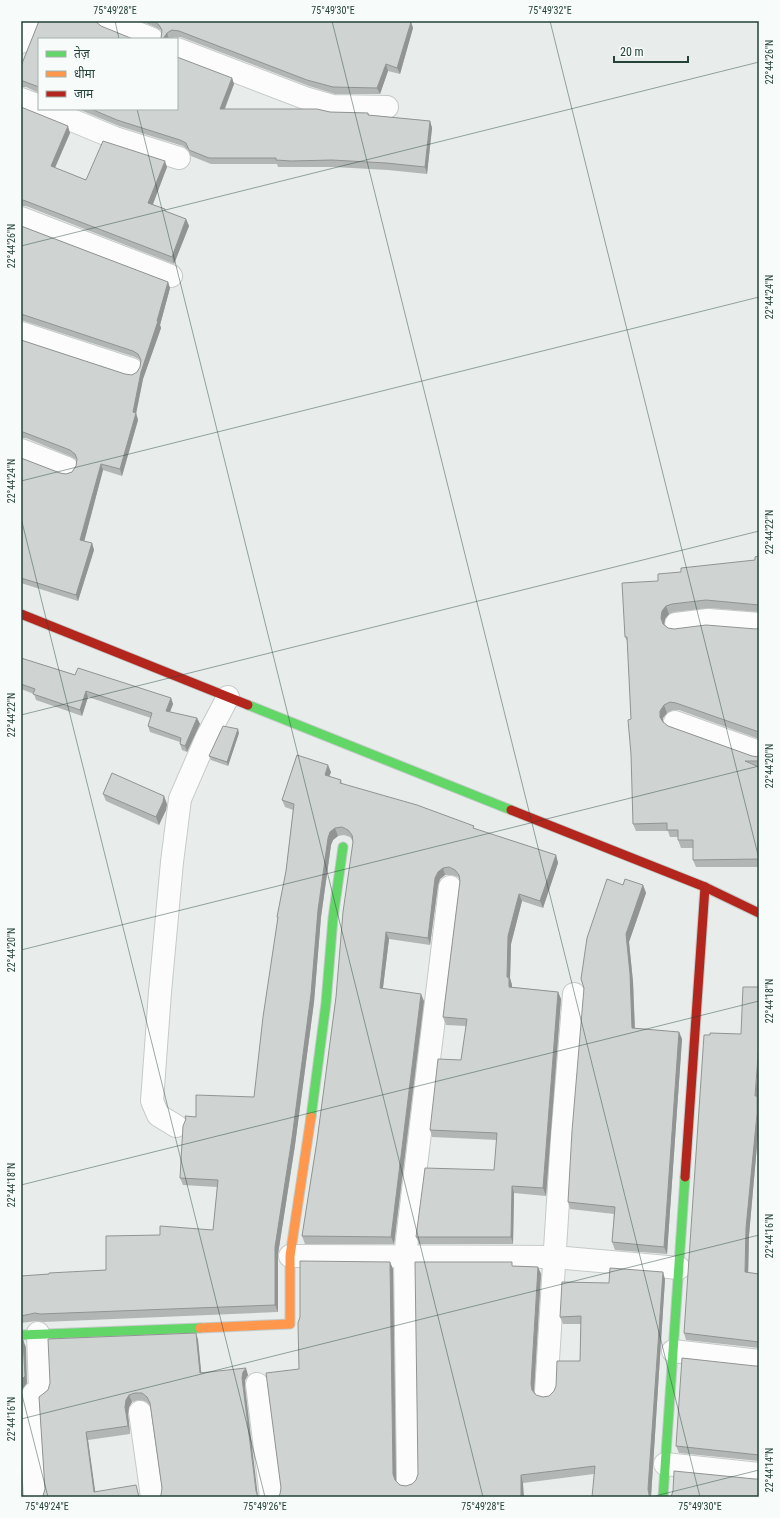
<svg xmlns="http://www.w3.org/2000/svg" width="780" height="1518" font-family="'Roboto Condensed','Noto Sans Devanagari',sans-serif">
  <style>
    .lines { fill: none; stroke-linecap: round; stroke-linejoin: round }
    .street-casing { stroke: #c5cac8; stroke-width: 24 }
    .fast-casing { stroke: #c3cbc8; stroke-width: 11 }
    .slow-casing { stroke: #c3cbc8; stroke-width: 11 }
    .jam-casing { stroke: #c3cbc8; stroke-width: 11 }
    .street { stroke: #fcfcfc; stroke-width: 22 }
    .fast { stroke: #63d668; stroke-width: 9 }
    .slow { stroke: #ff974d; stroke-width: 9 }
    .jam { stroke: #b3261e; stroke-width: 9 }
    .wall { fill: #b2b6b5 }
    .shaded-wall { fill: #919493 }
    .building { fill: #cfd4d2; stroke: #919493 }
    .ticks { fill: none; stroke: #24423a; stroke-width: 1; stroke-opacity: 0.45 }
    .neatline { fill: none; stroke: #24423a; stroke-width: 1.5 }
    .ticks-label { font-size: 10px; text-anchor: middle; fill: #24423a }
  </style>
  <rect width="100%" height="100%" fill="#e8edeb"/>
  <g class="lines">
    <defs>
      <g id="street">
        <polyline points="108,21 152,39"/>
        <polyline points="21,42 29,21"/>
        <polyline points="177,49 305,98 333,106 387,107"/>
        <polyline points="21,99 39,106"/>
        <polyline points="45,109 115,138 179,158"/>
        <polyline points="21,218 171,276"/>
        <polyline points="21,333 131,369"/>
        <polyline points="21,450 67,468"/>
        <polyline points="676,624 708,620 759,624"/>
        <polyline points="675,722 759,752"/>
        <polyline points="176,1126 158,1115 152,1101 160,992 172,862 180,799 207,737 228,697"/>
        <polyline points="290,1256 554,1257 679,1268"/>
        <polyline points="673,1351 759,1361"/>
        <polyline points="257,1384 271,1497"/>
        <polyline points="546,1392 562,1138 574,994"/>
        <polyline points="140,1412 152,1497"/>
        <polyline points="665,1464 759,1474"/>
        <polyline points="408,1481 405,1256 450,887"/>
        <polyline points="35,1497 29,1401 34,1393 40,1390 38,1333"/>
      </g>
      <g id="fast">
        <polyline points="248,705 511,810"/>
        <polyline points="311,1117 326,1003 333,918 343,847"/>
        <polyline points="21,1335 200,1328"/>
        <polyline points="663,1497 685,1177"/>
      </g>
      <polyline id="slow" points="200,1328 290,1324 290,1256 311,1117"/>
      <g id="jam">
        <polyline points="21,614 248,705"/>
        <polyline points="511,810 705,887 759,913"/>
        <polyline points="685,1177 705,887"/>
      </g>
    </defs>
    <!-- street casing -->
    <use href="#street" class="street-casing"/>
    <!-- fast casing -->
    <use href="#fast" class="fast-casing"/>
    <!-- slow casing -->
    <use href="#slow" class="slow-casing"/>
    <!-- jam casing -->
    <use href="#jam" class="jam-casing"/>
    <!-- street -->
    <use href="#street" class="street"/>
    <!-- fast -->
    <use href="#fast" class="fast"/>
    <!-- slow -->
    <use href="#slow" class="slow"/>
    <!-- jam -->
    <use href="#jam" class="jam"/>
  </g>
  <!-- wall -->
  <g class="wall">
    <polygon points="39,21 96,21 96,22 39,39 39,93 26,87 21,87 21,66"/>
    <polygon points="141,21 408,21 411,22 413,28 400,74 388,71 380,94 335,94 309,86 181,37 175,37 170,39 160,39 161,38 162,31 157,28"/>
    <polygon points="232,78 234,84 225,109 368,113 369,115 430,121 432,128 427,174 388,170 334,167 278,167 277,164 211,164 191,156 188,150 183,146 119,126 78,109 177,109"/>
    <polygon points="21,107 70,133 55,168 86,180 167,167 153,204 166,211 186,219 189,226 174,264 26,206 21,206"/>
    <polygon points="21,226 168,282 170,288 160,325 161,328 143,379 136,413 138,420 122,476 103,470 84,541 92,543 94,550 78,601 21,583 21,458 60,473 66,474 72,472 76,466 77,460 72,457 26,438 21,438 21,340 125,374 132,375 137,372 140,367 141,362 140,360 135,357 21,320"/>
    <polygon points="759,556 759,612 709,608 674,612 669,614 665,619 664,624 668,628 674,629 756,629 759,628 759,739 679,710 673,710 667,713 663,718 663,723 668,726 752,756 759,757 759,867 696,867 693,860 693,848 681,848 678,840 678,837 670,837 668,831 636,831 633,824 631,719 628,643 625,637 658,581 681,572 755,560"/>
    <polygon points="21,658 75,675 171,698 173,704 170,712 197,718 200,724 187,752 182,750 180,744 180,742 150,732 148,726 151,718 88,697 82,716 36,700 34,694 21,689"/>
    <polygon points="239,733 228,766 211,760 209,756"/>
    <polygon points="331,772 329,777 341,780 342,784 475,829 556,855 558,863 543,908 522,901 511,944 510,978 512,985 512,987 558,992 561,999 546,1196 514,1193 513,1244 419,1244 416,1237 494,1170 497,1140 432,1137 430,1130 461,1060 466,1026 446,1025 443,1017 460,881 460,880 458,877 452,875 445,875 440,879 438,885 430,945 389,939 383,988 424,1001 394,1244 305,1244 302,1236 317,1141 336,997 353,842 352,840 350,837 344,835 338,836 333,840 331,845 321,917 314,1002 295,1145 278,1254 278,1312 43,1322 37,1321 21,1323 21,1276 106,1270 160,1235 213,1230 217,1187 183,1185 180,1178 196,1117 254,1097 278,919 277,917 286,871 293,810 285,807 282,800"/>
    <polygon points="103,794 167,804 166,810 159,825 106,801"/>
    <polygon points="623,885 643,885 646,893 629,942 633,982 635,1028 679,1032 682,1039 667,1254 615,1250 612,1242 614,1214 570,1209 568,1202"/>
    <polygon points="758,1099 759,1101 759,1123 749,1235 748,1273 759,1274 759,1348 686,1340 684,1333"/>
    <polygon points="390,1262 393,1269 396,1481 400,1485 406,1486 412,1484 416,1480 514,1266 538,1267 541,1274 534,1391 536,1395 543,1397 549,1396 554,1391 580,1361 581,1324 563,1324 560,1317 609,1283 665,1279 651,1497 594,1474 523,1483 280,1494 299,1369"/>
    <polygon points="196,1333 198,1340 201,1372 248,1375 245,1380 245,1386 161,1495 162,1488 150,1405 145,1401 138,1400 132,1402 129,1407 128,1414 130,1434 88,1440 95,1492 139,1492 43,1496 45,1489 39,1397"/>
    <polygon points="755,1366 759,1366 759,1461 679,1453 676,1446"/>
  </g>
  <!-- shaded-wall -->
  <g class="shaded-wall">
    <polygon points="411,22 413,28 400,74 397,68"/>
    <polygon points="167,33 169,39 163,39"/>
    <polygon points="386,64 388,71 380,94 377,88"/>
    <polygon points="232,78 234,84 222,115 220,109"/>
    <polygon points="430,121 432,128 427,174 425,167"/>
    <polygon points="68,126 70,133 53,172 51,166"/>
    <polygon points="165,161 167,167 151,209 148,203"/>
    <polygon points="186,219 189,226 174,264 172,257"/>
    <polygon points="168,282 170,288 160,325 161,328 143,379 136,414 136,413 138,420 122,476 120,469 141,372 157,321"/>
    <polygon points="101,464 103,470 83,546 80,540"/>
    <polygon points="92,543 94,550 78,601 76,595"/>
    <polygon points="666,606 669,614 665,619 664,626 661,618 662,611"/>
    <polygon points="86,691 88,697 82,716 80,710"/>
    <polygon points="171,698 173,704 168,717 166,711"/>
    <polygon points="664,705 667,713 663,718 663,725 660,717 660,711"/>
    <polygon points="197,718 200,724 187,752 185,746"/>
    <polygon points="238,729 239,733 228,766 227,762"/>
    <polygon points="328,765 331,772 327,782 325,775"/>
    <polygon points="164,796 167,804 166,810 159,825 156,817"/>
    <polygon points="335,828 338,836 333,840 331,845 321,917 314,1002 295,1145 278,1254 278,1312 275,1305 275,1247 318,910 328,838 330,832"/>
    <polygon points="556,855 558,863 543,908 540,901"/>
    <polygon points="443,868 445,875 440,879 438,885 430,945 428,938 435,878 438,872"/>
    <polygon points="643,885 646,893 629,942 633,982 635,1035 632,1028 626,934"/>
    <polygon points="519,894 522,901 511,944 510,978 512,985 511,994 509,987 507,977 508,936"/>
    <polygon points="386,932 389,939 382,995 380,988"/>
    <polygon points="558,992 561,999 546,1196 543,1188"/>
    <polygon points="421,994 424,1001 394,1244 391,1237"/>
    <polygon points="679,1032 682,1039 667,1254 664,1247"/>
    <polygon points="759,1043 759,1087 758,1099 759,1101 759,1123 749,1235 748,1280 745,1272 746,1228"/>
    <polygon points="512,1186 514,1193 513,1244 511,1237"/>
    <polygon points="390,1262 393,1269 396,1481 398,1488 393,1474"/>
    <polygon points="538,1267 541,1274 534,1391 535,1397 532,1390 531,1384"/>
    <polygon points="663,1272 665,1279 651,1497 650,1497 648,1489"/>
    <polygon points="196,1333 198,1340 202,1380 200,1373"/>
    <polygon points="23,1340 26,1347 27,1383 21,1391"/>
    <polygon points="246,1368 248,1375 245,1380 245,1386 258,1497 256,1491 242,1378 243,1372"/>
    <polygon points="129,1395 132,1402 129,1407 128,1414 130,1434 128,1426 125,1407 126,1400"/>
    <polygon points="86,1432 88,1440 96,1497 94,1492"/>
    <polygon points="21,1473 22,1497 21,1494"/>
    <polygon points="521,1475 523,1483 524,1497 521,1497"/>
  </g>
  <!-- building -->
  <g class="building">
    <polygon points="39,21 95,21 101,26 133,39 39,39 39,87 23,81 21,81 21,66"/>
    <polygon points="154,21 408,21 411,22 397,68 386,64 377,88 333,87 307,80 179,31 172,30 167,33 163,39 160,39 161,38 162,30 159,25"/>
    <polygon points="177,57 232,78 220,109 317,109 330,112 368,113 368,115 430,121 425,167 386,163 332,160 291,161 276,160 276,158 209,158 189,150 186,143 180,140 117,120 91,109 177,109"/>
    <polygon points="21,107 68,126 51,166 86,180 103,141 165,161 148,203 165,209 165,211 186,219 172,257 23,200 21,200"/>
    <polygon points="21,226 168,282 157,321 158,321 141,372 133,412 136,413 120,469 101,464 80,540 92,543 76,595 21,578 21,458 60,473 66,474 72,472 76,466 77,459 75,454 70,450 23,432 21,432 21,340 125,374 132,375 137,372 140,367 141,360 138,354 133,351 21,314"/>
    <polygon points="759,556 759,605 706,600 672,604 666,606 662,611 661,618 663,624 668,628 674,629 706,625 756,629 759,628 759,732 676,703 670,702 664,705 660,711 660,717 663,722 668,726 752,756 759,757 759,761 745,761 759,767 759,859 693,860 693,840 678,840 678,830 667,830 667,823 633,824 631,754 628,720 631,719 627,637 625,637 622,583 658,581 658,574 681,572 681,568 755,560 755,557"/>
    <polygon points="21,658 75,675 78,668 171,698 166,711 197,718 185,746 180,744 181,738 148,726 152,713 86,691 80,710 33,694 35,689 21,684"/>
    <polygon points="223,726 238,729 227,762 209,756"/>
    <polygon points="297,755 328,765 325,775 341,780 340,783 417,805 474,826 473,828 556,855 540,901 519,894 508,936 507,977 509,978 509,987 558,992 543,1188 512,1186 511,1237 416,1237 425,1168 494,1170 497,1133 430,1130 438,1059 461,1060 467,1019 443,1017 460,881 459,875 455,870 449,867 443,868 438,872 435,878 428,938 386,932 380,988 421,994 391,1237 302,1236 317,1141 336,997 343,912 353,842 352,835 348,830 342,827 335,828 330,832 328,838 318,910 311,994 292,1138 275,1247 275,1305 40,1314 35,1313 21,1316 21,1276 49,1274 49,1273 106,1270 106,1236 160,1235 160,1226 213,1230 218,1180 180,1178 183,1126 186,1119 185,1116 196,1117 196,1095 254,1097 263,1017 278,917 277,917 286,871 294,804 282,800"/>
    <polygon points="112,773 164,796 163,802 156,817 103,794"/>
    <polygon points="607,879 623,885 625,879 643,885 626,934 630,974 632,1028 679,1032 664,1247 612,1242 615,1207 568,1202 572,1131 584,988 581,979 587,938"/>
    <polygon points="743,987 759,987 759,1043 755,1096 757,1096 757,1114 746,1228 745,1272 759,1274 759,1342 684,1333 704,1035 710,1035 710,1033 741,1034"/>
    <polygon points="300,1261 390,1262 393,1474 395,1480 400,1485 406,1486 412,1484 416,1480 418,1474 415,1262 512,1262 512,1266 538,1267 531,1384 532,1390 536,1395 543,1397 549,1396 554,1391 556,1386 557,1361 580,1361 581,1316 560,1317 562,1282 609,1283 610,1268 663,1272 648,1489 649,1495 651,1497 592,1497 595,1466 521,1475 521,1497 278,1497 280,1494 281,1488 266,1373 299,1369 298,1323 300,1317"/>
    <polygon points="196,1333 200,1373 246,1368 243,1372 242,1378 256,1491 258,1497 159,1497 161,1495 162,1488 150,1403 147,1397 142,1393 135,1393 129,1395 126,1400 125,1407 128,1426 86,1432 94,1492 136,1485 139,1497 42,1497 43,1496 45,1489 39,1397 48,1390 50,1383 48,1339"/>
    <polygon points="21,1340 23,1340 25,1376 21,1380"/>
    <polygon points="682,1358 755,1366 759,1366 759,1455 676,1446"/>
    <polygon points="674,1471 755,1479 759,1479 759,1497 671,1497 673,1491"/>
  </g>
  <!-- ticks -->
  <path class="ticks" d="M 115,21 L 119,39M 332,21 L 700,1497M 550,21 L 759,859M 137,109 L 483,1497M 21,246 L 759,62M 21,481 L 759,297M 21,518 L 265,1497M 21,715 L 759,531M 21,950 L 759,766M 21,1185 L 759,1001M 21,1391 L 48,1497M 21,1419 L 759,1235M 651,1497 L 759,1470"/>
  <!-- border -->
  <rect width="780" height="1518" fill="none" stroke="#f7fbf9" stroke-width="44"/>
  <!-- legend -->
  <rect x="38" y="38" width="140" height="72" fill="#f7fbf9" stroke="#a3b1ad"/>
  <rect x="46" y="51" width="20" height="6" fill="#63d668" stroke="#a3b1ad"/>
  <text x="74" y="58" font-size="12" fill="#24423a">तेज़</text>
  <rect x="46" y="71" width="20" height="6" fill="#ff974d" stroke="#a3b1ad"/>
  <text x="74" y="78" font-size="12" fill="#24423a">धीमा</text>
  <rect x="46" y="91" width="20" height="6" fill="#b3261e" stroke="#a3b1ad"/>
  <text x="74" y="98" font-size="12" fill="#24423a">जाम</text>
  <!-- scale -->
  <path d="M614 56v6h74v-6" fill="none" stroke="#24423a" stroke-width="2"/>
  <text x="620" y="56" font-size="12" fill="#24423a" stroke="#f7fbf9" stroke-width="3" paint-order="stroke">20 m</text>
  <rect x="22" y="22" width="736" height="1474" class="neatline"/>
  <g class="ticks-label">
    <text x="115" y="14">75°49'28"E</text>
    <text x="333" y="14">75°49'30"E</text>
    <text x="550" y="14">75°49'32"E</text>
    <text transform="translate(769 62) rotate(-90)" y="4">22°44'26"N</text>
    <text transform="translate(11 246) rotate(-90)" y="4">22°44'26"N</text>
    <text transform="translate(769 297) rotate(-90)" y="4">22°44'24"N</text>
    <text transform="translate(11 481) rotate(-90)" y="4">22°44'24"N</text>
    <text transform="translate(769 532) rotate(-90)" y="4">22°44'22"N</text>
    <text transform="translate(11 715) rotate(-90)" y="4">22°44'22"N</text>
    <text transform="translate(769 766) rotate(-90)" y="4">22°44'20"N</text>
    <text transform="translate(11 950) rotate(-90)" y="4">22°44'20"N</text>
    <text transform="translate(769 1001) rotate(-90)" y="4">22°44'18"N</text>
    <text transform="translate(11 1185) rotate(-90)" y="4">22°44'18"N</text>
    <text transform="translate(769 1236) rotate(-90)" y="4">22°44'16"N</text>
    <text transform="translate(11 1419) rotate(-90)" y="4">22°44'16"N</text>
    <text transform="translate(769 1470) rotate(-90)" y="4">22°44'14"N</text>
    <text x="47" y="1510">75°49'24"E</text>
    <text x="265" y="1510">75°49'26"E</text>
    <text x="483" y="1510">75°49'28"E</text>
    <text x="700" y="1510">75°49'30"E</text>
  </g>
</svg>
